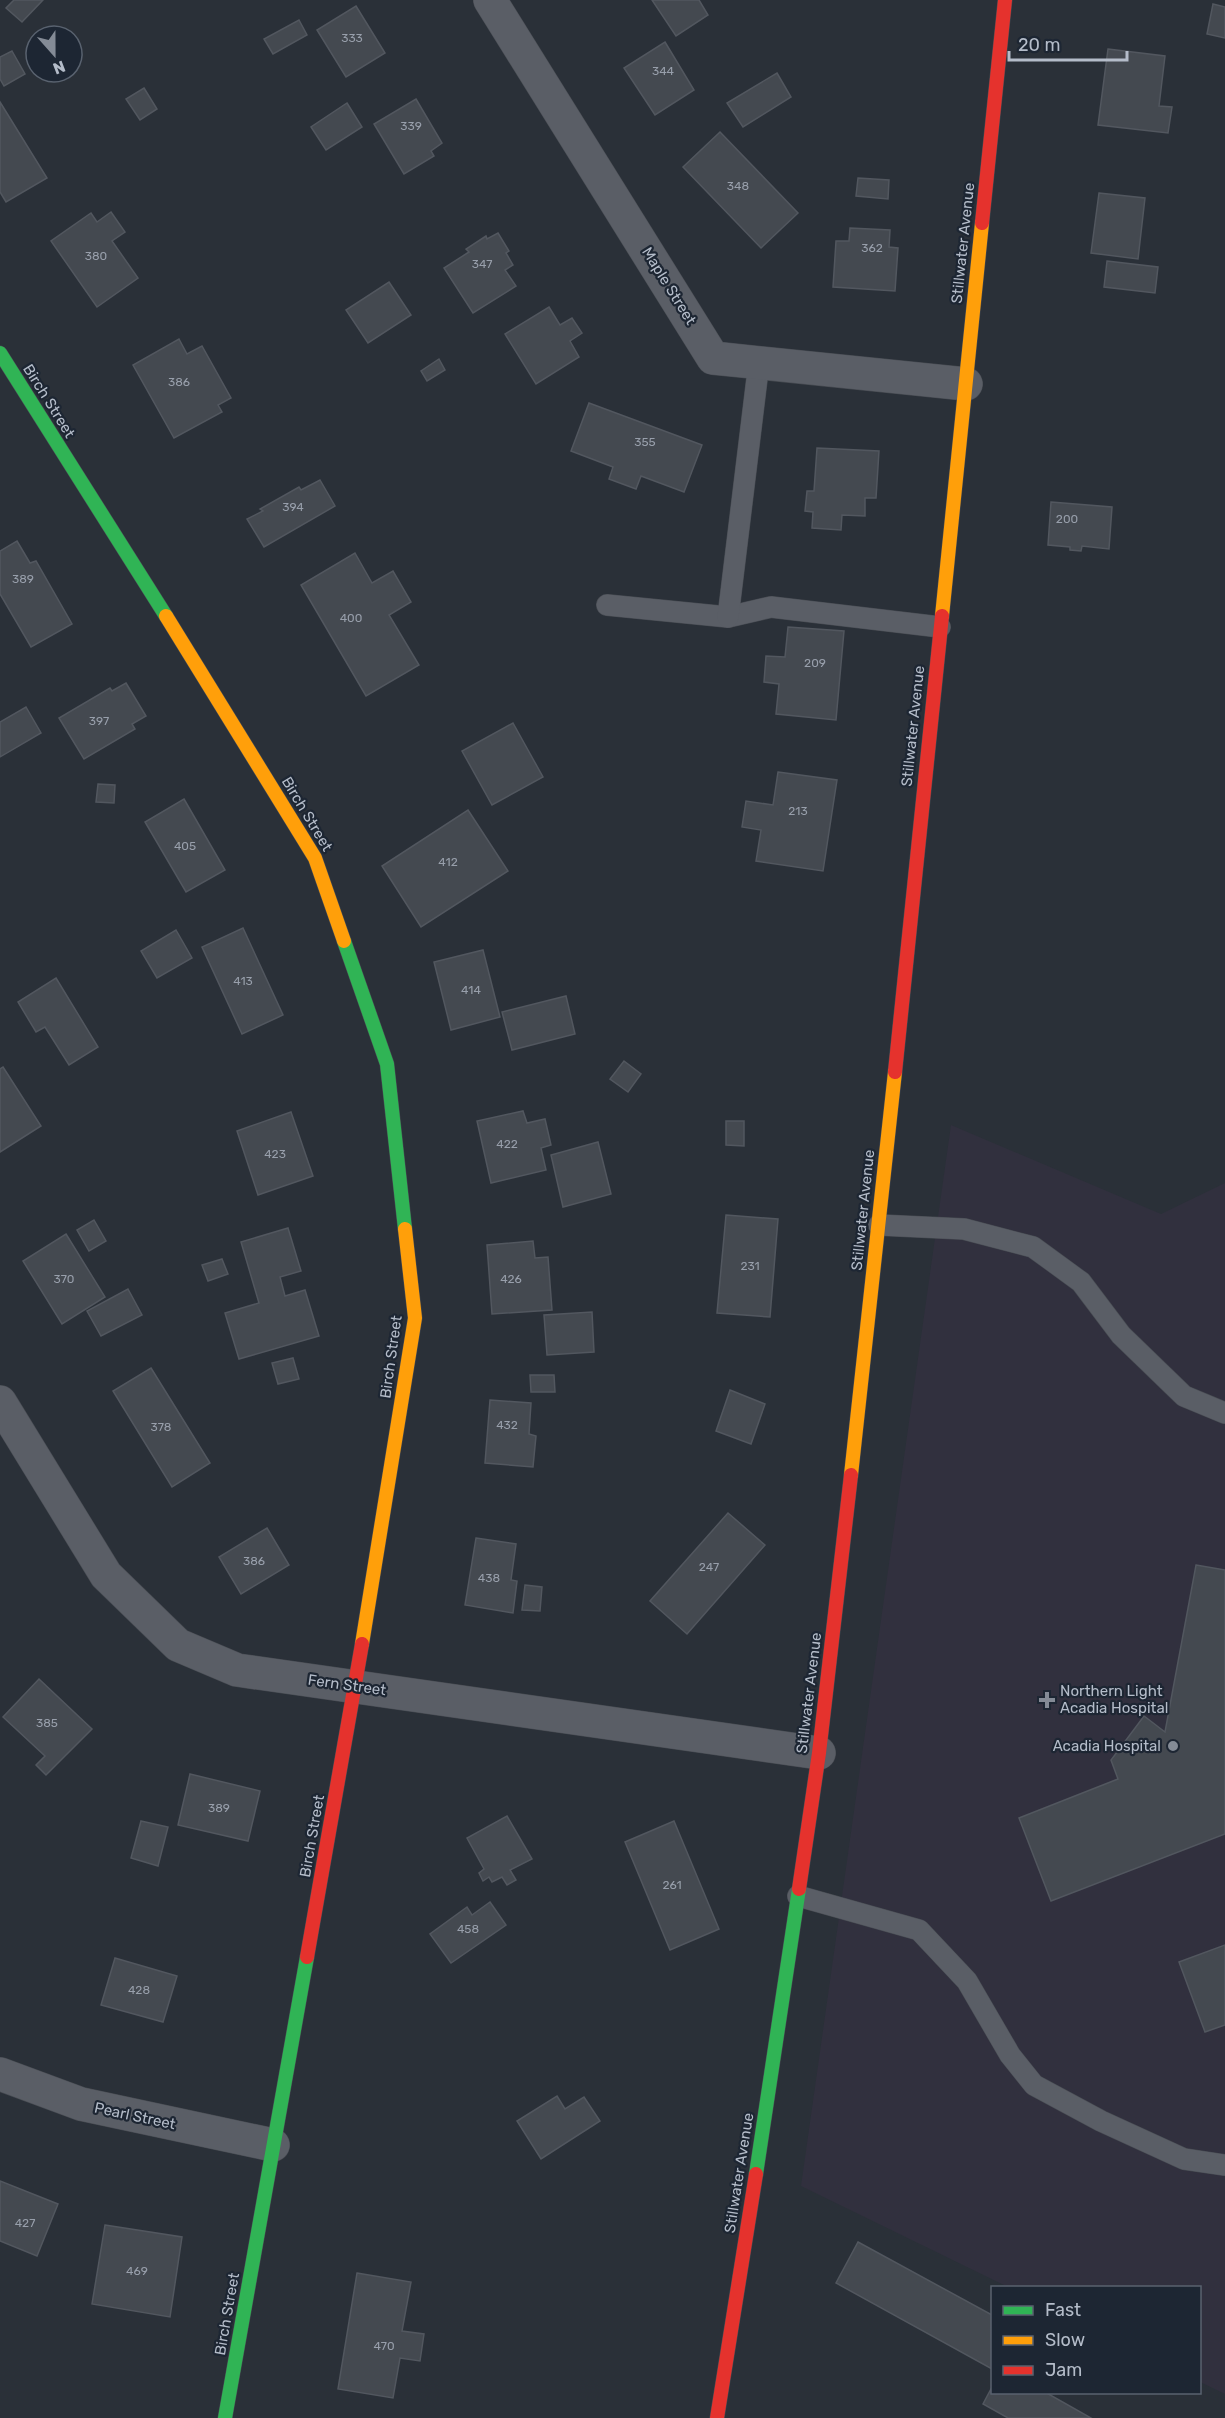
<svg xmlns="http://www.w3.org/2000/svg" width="1225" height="2418" font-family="Rubik,sans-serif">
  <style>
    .medical { fill: #31303e }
    .building { fill: #444950; stroke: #52575f; stroke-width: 1.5 }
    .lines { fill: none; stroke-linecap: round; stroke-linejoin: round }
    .lane-casing { stroke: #484c53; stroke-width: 22 }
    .street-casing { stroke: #484c53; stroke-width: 34 }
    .fast-casing { stroke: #484c53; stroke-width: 15 }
    .slow-casing { stroke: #484c53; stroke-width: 15 }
    .jam-casing { stroke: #484c53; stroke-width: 15 }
    .lane { stroke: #5a5e66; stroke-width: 21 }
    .street { stroke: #5a5e66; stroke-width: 33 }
    .fast { stroke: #30b455; stroke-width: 14 }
    .slow { stroke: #ff9f0a; stroke-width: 14 }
    .jam { stroke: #e5322d; stroke-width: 14 }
    .poi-dot { fill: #848b96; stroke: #1d2633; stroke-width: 2 }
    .labels { text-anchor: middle; stroke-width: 4.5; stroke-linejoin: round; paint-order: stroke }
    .number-label { font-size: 12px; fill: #989fab }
    .street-label { font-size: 15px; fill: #b4bcc9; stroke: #1d2633 }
    .poi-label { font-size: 15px; fill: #b4bcc9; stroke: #1d2633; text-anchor: start }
  </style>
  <rect width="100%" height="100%" fill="#2a3038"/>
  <!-- medical -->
  <polygon class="medical" points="951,1125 1161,1214 1225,1183 1225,2394 1200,2382 1200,2288 1008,2287 801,2186"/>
  <!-- building -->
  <g class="building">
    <polygon points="14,0 43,0 22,22 6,8"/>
    <polygon points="652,0 699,0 708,15 676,36"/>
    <polygon points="1213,4 1225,7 1225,38 1207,34"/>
    <polygon points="356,6 385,53 346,77 317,30"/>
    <polygon points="299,20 307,35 273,54 264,39"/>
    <polygon points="665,42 694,90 655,115 624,68"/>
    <polygon points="1108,49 1165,56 1159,106 1172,107 1168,133 1098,125"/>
    <polygon points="12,51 25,74 4,86 0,79 0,57"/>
    <polygon points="777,73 791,97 743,127 727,103"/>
    <polygon points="144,88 157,109 140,120 126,99"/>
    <polygon points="416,99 442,143 431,151 434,156 404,174 374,124"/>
    <polygon points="0,102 47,178 6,202 0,192"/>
    <polygon points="347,103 362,127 326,150 311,127"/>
    <polygon points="720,132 798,213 761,248 683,167"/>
    <polygon points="858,178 889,180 888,199 856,196"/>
    <polygon points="1099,193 1145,198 1138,259 1091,253"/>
    <polygon points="111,212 125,232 112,241 138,278 97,307 51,241 91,213 97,222"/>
    <polygon points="850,228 890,230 889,247 898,248 895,291 833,287 836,241 849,241"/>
    <polygon points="498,233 509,251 506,253 513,265 505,270 516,286 473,313 444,268 469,252 466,249 486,236 487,239"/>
    <polygon points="1107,261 1158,267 1155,293 1104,287"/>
    <polygon points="389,282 411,315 368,343 346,310"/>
    <polygon points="549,307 560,325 572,318 582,333 570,341 579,357 536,384 505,334"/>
    <polygon points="179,339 187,354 202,346 231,398 218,405 222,412 174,438 133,365"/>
    <polygon points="439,359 445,370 427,381 421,371"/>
    <polygon points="589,403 702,445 684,492 641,476 636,489 609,479 613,467 571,451"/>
    <polygon points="817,448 879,451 876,498 865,498 865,516 842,515 841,530 812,528 813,512 805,511 807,491 814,491"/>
    <polygon points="320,480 335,506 264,547 247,519 263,511 260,509 299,487 301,490"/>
    <polygon points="1051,502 1112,507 1109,549 1082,546 1081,551 1070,550 1070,547 1048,545"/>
    <polygon points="17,541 30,563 36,561 72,624 31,647 0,594 0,551"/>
    <polygon points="355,553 372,583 393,571 411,602 389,615 419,665 366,696 301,585"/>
    <polygon points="788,627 844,631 836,720 776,714 779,684 764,682 766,656 785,657"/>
    <polygon points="126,683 146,716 132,724 135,729 84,759 59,718 110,688 112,691"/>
    <polygon points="26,707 41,733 0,757 0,722"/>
    <polygon points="513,723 543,777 492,805 462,751"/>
    <polygon points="778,772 837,780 823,871 756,861 761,830 742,827 746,801 773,805"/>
    <polygon points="98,784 115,785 114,803 96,802"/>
    <polygon points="184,799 225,870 186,892 145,822"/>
    <polygon points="468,810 508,871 421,927 382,866"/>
    <polygon points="243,928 283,1015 242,1034 202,947"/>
    <polygon points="176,930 192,958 157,978 141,951"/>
    <polygon points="483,950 500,1017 451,1030 434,962"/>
    <polygon points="56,978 98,1047 69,1065 45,1027 36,1032 18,1002"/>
    <polygon points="566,996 575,1034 512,1050 502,1012"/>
    <polygon points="624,1061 641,1074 628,1092 610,1079"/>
    <polygon points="3,1067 41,1126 0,1152 0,1069"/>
    <polygon points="523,1111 527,1123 545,1119 551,1145 541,1148 546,1170 491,1183 477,1121"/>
    <polygon points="291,1112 313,1176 258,1195 237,1131"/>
    <polygon points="726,1121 744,1121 744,1146 726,1145"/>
    <polygon points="598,1142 611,1194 563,1207 551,1155"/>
    <polygon points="726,1215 778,1219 770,1317 717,1313"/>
    <polygon points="94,1220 106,1241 89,1251 77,1230"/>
    <polygon points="288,1228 301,1271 280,1277 285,1296 305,1290 319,1336 239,1359 225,1313 259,1303 241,1242"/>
    <polygon points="66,1234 105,1297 62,1324 23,1261"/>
    <polygon points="533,1241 535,1258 548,1257 552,1310 492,1314 487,1245"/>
    <polygon points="222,1259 228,1274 208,1281 202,1265"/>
    <polygon points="128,1289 142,1315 101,1336 87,1311"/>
    <polygon points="592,1312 594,1352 547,1355 544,1315"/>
    <polygon points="293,1358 299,1379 278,1384 272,1363"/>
    <polygon points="151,1368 210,1463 172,1487 113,1391"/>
    <polygon points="530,1375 554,1375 555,1392 531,1392"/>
    <polygon points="730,1390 765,1404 751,1444 716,1431"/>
    <polygon points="490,1400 531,1403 529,1434 536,1436 533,1467 485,1463"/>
    <polygon points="728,1513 765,1545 687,1634 650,1601"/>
    <polygon points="267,1528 289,1565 241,1594 219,1557"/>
    <polygon points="476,1538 516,1544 511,1580 517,1581 513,1613 465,1605"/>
    <polygon points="1196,1565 1225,1570 1225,1834 1051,1901 1019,1818 1118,1779 1111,1760 1144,1716 1165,1732"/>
    <polygon points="525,1585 542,1587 540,1611 522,1610"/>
    <polygon points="39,1679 92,1729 46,1775 36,1765 45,1756 3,1717"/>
    <polygon points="190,1774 260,1791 248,1841 178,1825"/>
    <polygon points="507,1816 532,1859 510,1870 516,1880 507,1885 502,1877 492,1882 489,1877 483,1881 479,1873 484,1869 467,1838"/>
    <polygon points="141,1821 168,1827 158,1866 131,1858"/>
    <polygon points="674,1821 719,1929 670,1950 625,1842"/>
    <polygon points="490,1902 506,1925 451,1963 430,1934 467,1907 472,1915"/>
    <polygon points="1225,1945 1225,2025 1205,2032 1179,1962"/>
    <polygon points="115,1958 177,1976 163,2022 101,2005"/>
    <polygon points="557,2096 565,2109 584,2097 600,2121 541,2159 517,2121"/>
    <polygon points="0,2181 58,2204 37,2256 0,2241"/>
    <polygon points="105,2225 182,2237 170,2317 92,2304"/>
    <polygon points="858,2242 992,2315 992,2369 836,2283"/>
    <polygon points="357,2273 411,2282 402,2331 424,2334 420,2361 400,2358 393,2398 338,2389"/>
    <polygon points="992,2387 992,2392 1045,2392 1091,2418 1008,2418 983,2404"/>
  </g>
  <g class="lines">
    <defs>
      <g id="lane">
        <polyline points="607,605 728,617 771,607 940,627"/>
        <polyline points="728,617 759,362"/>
        <polyline points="879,1225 964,1229 1033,1247 1081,1282 1121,1335 1184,1396 1225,1413"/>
        <polyline points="798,1896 919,1930 967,1981 1010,2055 1034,2085 1101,2121 1184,2159 1225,2165"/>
      </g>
      <g id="street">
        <polyline points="490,0 713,358 966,384"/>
        <polyline points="0,1402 106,1575 178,1645 237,1670 819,1753"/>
        <polyline points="0,2074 81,2104 273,2145"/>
      </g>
      <g id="fast">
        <polyline points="0,353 166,616"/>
        <polyline points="344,941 387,1064 405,1229"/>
        <polyline points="756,2174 799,1889"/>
        <polyline points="225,2418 307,1957"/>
      </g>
      <g id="slow">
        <polyline points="166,616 315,858 344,941"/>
        <polyline points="942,616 982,223"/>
        <polyline points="851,1475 895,1072"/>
        <polyline points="362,1644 415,1318 405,1229"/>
      </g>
      <g id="jam">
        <polyline points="982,223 1005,0"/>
        <polyline points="895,1072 942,616"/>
        <polyline points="799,1889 819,1753 851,1475"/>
        <polyline points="307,1957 362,1644"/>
        <polyline points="717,2418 756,2174"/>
      </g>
    </defs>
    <!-- lane casing -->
    <use href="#lane" class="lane-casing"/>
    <!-- street casing -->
    <use href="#street" class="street-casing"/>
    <!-- fast casing -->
    <use href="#fast" class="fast-casing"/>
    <!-- slow casing -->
    <use href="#slow" class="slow-casing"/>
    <!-- jam casing -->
    <use href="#jam" class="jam-casing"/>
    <!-- lane -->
    <use href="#lane" class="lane"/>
    <!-- street -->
    <use href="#street" class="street"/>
    <!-- fast -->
    <use href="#fast" class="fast"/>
    <!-- slow -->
    <use href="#slow" class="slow"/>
    <!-- jam -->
    <use href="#jam" class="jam"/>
  </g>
  <!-- markers -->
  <g class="poi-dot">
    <path d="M1044 1691h6v6h6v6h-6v6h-6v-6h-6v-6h6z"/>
    <circle cx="1173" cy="1746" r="6"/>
  </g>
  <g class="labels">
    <!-- number labels -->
    <g class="number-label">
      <text x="352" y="42">333</text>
      <text x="663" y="75">344</text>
      <text x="411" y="130">339</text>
      <text x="738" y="190">348</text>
      <text x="872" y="252">362</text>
      <text x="96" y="260">380</text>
      <text x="482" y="268">347</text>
      <text x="179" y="386">386</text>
      <text x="645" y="446">355</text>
      <text x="293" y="511">394</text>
      <text x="1067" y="523">200</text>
      <text x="23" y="583">389</text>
      <text x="351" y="622">400</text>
      <text x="815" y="667">209</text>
      <text x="99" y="725">397</text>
      <text x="798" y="815">213</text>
      <text x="185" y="850">405</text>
      <text x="448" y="866">412</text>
      <text x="243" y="985">413</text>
      <text x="471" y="994">414</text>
      <text x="507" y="1148">422</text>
      <text x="275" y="1158">423</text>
      <text x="750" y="1270">231</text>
      <text x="64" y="1283">370</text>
      <text x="511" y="1283">426</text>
      <text x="507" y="1429">432</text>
      <text x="161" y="1431">378</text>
      <text x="254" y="1565">386</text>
      <text x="709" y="1571">247</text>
      <text x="489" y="1582">438</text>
      <text x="47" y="1727">385</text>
      <text x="219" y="1812">389</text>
      <text x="672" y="1889">261</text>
      <text x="468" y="1933">458</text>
      <text x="139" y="1994">428</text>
      <text x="25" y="2227">427</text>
      <text x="137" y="2275">469</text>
      <text x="384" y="2350">470</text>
    </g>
    <!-- street labels -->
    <g class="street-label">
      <text transform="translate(963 243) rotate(-84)" y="5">Stillwater Avenue</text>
      <text transform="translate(669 286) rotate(58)" y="5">Maple Street</text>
      <text transform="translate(49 401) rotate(58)" y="5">Birch Street</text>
      <text transform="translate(913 726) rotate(-84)" y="5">Stillwater Avenue</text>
      <text transform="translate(307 814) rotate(59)" y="5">Birch Street</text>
      <text transform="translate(863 1210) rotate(-84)" y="5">Stillwater Avenue</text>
      <text transform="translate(391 1357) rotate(-82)" y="5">Birch Street</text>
      <text transform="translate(347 1685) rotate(8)" y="5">Fern Street</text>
      <text transform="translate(809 1693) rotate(-83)" y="5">Stillwater Avenue</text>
      <text transform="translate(312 1836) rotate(-80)" y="5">Birch Street</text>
      <text transform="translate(135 2116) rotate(12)" y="5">Pearl Street</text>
      <text transform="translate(739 2173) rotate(-81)" y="5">Stillwater Avenue</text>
      <text transform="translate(227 2314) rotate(-80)" y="5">Birch Street</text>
    </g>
    <!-- poi labels -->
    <g class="poi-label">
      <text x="1060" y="1696">Northern Light<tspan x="1060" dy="17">Acadia Hospital</tspan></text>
      <text x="1161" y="1751" text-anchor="end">Acadia Hospital</text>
    </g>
  </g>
  <!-- legend -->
  <rect x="991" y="2286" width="210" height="108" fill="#1d2633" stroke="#59626f" stroke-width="1.5"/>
  <rect x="1003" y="2306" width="30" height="9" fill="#30b455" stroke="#59626f" stroke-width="1.5"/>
  <text x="1045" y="2316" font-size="18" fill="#b4bcc9">Fast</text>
  <rect x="1003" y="2336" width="30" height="9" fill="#ff9f0a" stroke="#59626f" stroke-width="1.5"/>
  <text x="1045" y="2346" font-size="18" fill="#b4bcc9">Slow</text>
  <rect x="1003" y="2366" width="30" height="9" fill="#e5322d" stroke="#59626f" stroke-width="1.5"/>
  <text x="1045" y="2376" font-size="18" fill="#b4bcc9">Jam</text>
  <!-- north arrow -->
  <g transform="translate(54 54) rotate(159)"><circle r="28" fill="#1d2633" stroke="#59626f" stroke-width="1.5"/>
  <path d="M0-4.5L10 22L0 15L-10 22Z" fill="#848b96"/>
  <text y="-9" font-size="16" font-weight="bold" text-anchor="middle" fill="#b4bcc9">N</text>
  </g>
  <!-- scale -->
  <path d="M1009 51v9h118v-9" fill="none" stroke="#b4bcc9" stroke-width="3"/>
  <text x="1018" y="51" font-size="18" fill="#b4bcc9" stroke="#1d2633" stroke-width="4.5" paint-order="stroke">20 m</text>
</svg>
